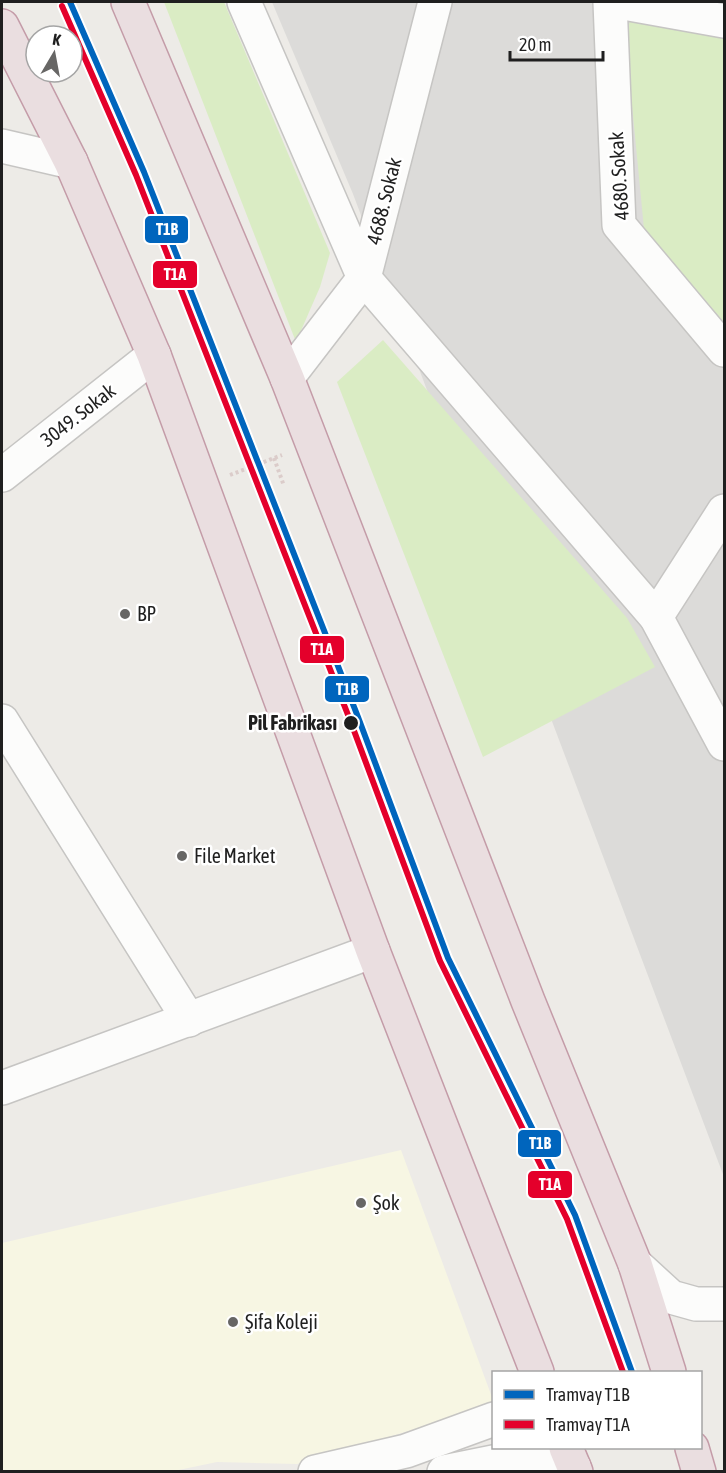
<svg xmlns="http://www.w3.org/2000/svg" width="726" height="1473" font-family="'Asap Condensed',sans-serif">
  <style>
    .residential { fill: #dcdbd9 }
    .education { fill: #f7f6e3 }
    .grass { fill: #daecc4 }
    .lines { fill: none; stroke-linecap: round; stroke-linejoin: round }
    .minor-casing { stroke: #c6c5c3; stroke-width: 36 }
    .highway-casing { stroke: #c49ca8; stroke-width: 36 }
    .path { stroke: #dbccca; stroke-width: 4; stroke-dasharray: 3 3; stroke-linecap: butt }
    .minor { stroke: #fcfcfb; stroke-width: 33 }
    .highway { stroke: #eadee0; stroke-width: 33 }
    .tram-1-casing { stroke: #fff; stroke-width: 10 }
    .tram-2-casing { stroke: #fff; stroke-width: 10 }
    .tram-1 { stroke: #0065bd; stroke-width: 6 }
    .tram-2 { stroke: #e4002b; stroke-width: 6 }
    .poi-dot { fill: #676665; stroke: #fff; stroke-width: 2 }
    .stop-dot { fill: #1f1f1f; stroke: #fff; stroke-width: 2 }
    .labels { text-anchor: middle; stroke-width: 5; stroke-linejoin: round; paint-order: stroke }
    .street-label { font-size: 20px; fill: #1f1f1f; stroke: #fff }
    .poi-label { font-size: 20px; fill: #1f1f1f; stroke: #fff; text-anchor: start }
    .stop-label { font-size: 20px; font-weight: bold; fill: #1f1f1f; stroke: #fff; text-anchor: end }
    .line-badge { stroke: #fff; stroke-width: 2 }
    .badge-label { font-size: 16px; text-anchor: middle; font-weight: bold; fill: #fff }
  </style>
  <rect width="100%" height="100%" fill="#edebe7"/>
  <!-- residential -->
  <polygon class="residential" points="272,2 724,2 724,1177 353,194"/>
  <!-- education -->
  <polygon class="education" points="401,1150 493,1400 493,1406 297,1464 217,1462 169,1472 2,1471 2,1243"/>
  <!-- grass -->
  <g class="grass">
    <polygon points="164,2 224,2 330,253 320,287 296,342"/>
    <polygon points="635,11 724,31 724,322 644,229 625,33"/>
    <polygon points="383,340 627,618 655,667 483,757 337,382"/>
  </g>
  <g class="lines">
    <defs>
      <g id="minor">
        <polyline points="244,2 364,278 656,617 724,744"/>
        <polyline points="610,2 619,225 724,350"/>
        <polyline points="618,2 724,21"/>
        <polyline points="2,146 71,162"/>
        <polyline points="287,378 364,278 435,2"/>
        <polyline points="2,475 154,355"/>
        <polyline points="656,617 724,511"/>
        <polyline points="2,721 189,1020"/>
        <polyline points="2,1088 373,951"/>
        <polyline points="635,1264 671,1297 696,1304 724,1304"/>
        <polyline points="315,1472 406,1451 494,1419"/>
        <polyline points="444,1472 523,1456 547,1457 574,1467"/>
      </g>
      <g id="highway">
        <polyline points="128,2 287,378 528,1001 635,1264 669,1372"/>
        <polyline points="2,26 71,162 154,355 373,951 537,1372"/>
        <polyline points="566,1448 576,1472"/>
        <polyline points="692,1448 699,1472"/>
      </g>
    </defs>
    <!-- minor casing -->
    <use href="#minor" class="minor-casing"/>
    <!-- highway casing -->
    <use href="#highway" class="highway-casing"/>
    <!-- path -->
    <g class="path">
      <polyline points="274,458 284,486"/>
      <polyline points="230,475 282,455"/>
    </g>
    <!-- minor -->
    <use href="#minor" class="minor"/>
    <!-- highway -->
    <use href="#highway" class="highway"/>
    <defs>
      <polyline id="tram-1" points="70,2 144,172 358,717 448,958 575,1215 632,1372"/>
      <polyline id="tram-2" points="62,6 136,175 350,720 440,961 567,1219 623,1372"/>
    </defs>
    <!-- tram-1 casing -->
    <use href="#tram-1" class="tram-1-casing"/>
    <!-- tram-2 casing -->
    <use href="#tram-2" class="tram-2-casing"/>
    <!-- tram-1 -->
    <use href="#tram-1" class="tram-1"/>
    <!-- tram-2 -->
    <use href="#tram-2" class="tram-2"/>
  </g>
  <!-- markers -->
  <g class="poi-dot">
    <circle cx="125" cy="614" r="6"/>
    <circle cx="182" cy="856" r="6"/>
    <circle cx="361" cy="1203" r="6"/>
    <circle cx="233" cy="1322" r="6"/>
  </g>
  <circle class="stop-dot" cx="351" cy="723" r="8"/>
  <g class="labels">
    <!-- street labels -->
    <g class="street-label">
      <text transform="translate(619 176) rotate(-94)" y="7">4680. Sokak</text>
      <text transform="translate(384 201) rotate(-76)" y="7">4688. Sokak</text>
      <text transform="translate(78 415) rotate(-38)" y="7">3049. Sokak</text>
    </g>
    <!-- poi labels -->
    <g class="poi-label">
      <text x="137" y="621">BP</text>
      <text x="194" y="863">File Market</text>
      <text x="373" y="1210">Şok</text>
      <text x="245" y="1329">Şifa Koleji</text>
    </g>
    <!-- stop labels -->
    <g class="stop-label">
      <text x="337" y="730">Pil Fabrikası</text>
    </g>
  </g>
  <g class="line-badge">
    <rect x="144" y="215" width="45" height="29" rx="6" fill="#0065bd"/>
    <rect x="152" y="260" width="46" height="29" rx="6" fill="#e4002b"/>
    <rect x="299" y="635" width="46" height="29" rx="6" fill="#e4002b"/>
    <rect x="324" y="675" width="46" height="28" rx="6" fill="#0065bd"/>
    <rect x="517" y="1129" width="45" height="29" rx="6" fill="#0065bd"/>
    <rect x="527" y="1170" width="46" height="29" rx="6" fill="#e4002b"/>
  </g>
  <g class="badge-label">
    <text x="167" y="235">T1B</text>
    <text x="175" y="280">T1A</text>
    <text x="322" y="655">T1A</text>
    <text x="347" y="695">T1B</text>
    <text x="540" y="1149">T1B</text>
    <text x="550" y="1190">T1A</text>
  </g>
  <!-- border -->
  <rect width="726" height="1473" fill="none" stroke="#1f1f1f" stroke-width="6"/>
  <!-- legend -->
  <rect x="492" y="1371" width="210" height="78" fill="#ffffff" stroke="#a5a5a5" stroke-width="1.5"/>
  <rect x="504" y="1390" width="30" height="9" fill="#0065bd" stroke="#a5a5a5" stroke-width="1.5"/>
  <text x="546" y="1401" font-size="18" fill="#1f1f1f">Tramvay T1B</text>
  <rect x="504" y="1420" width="30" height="9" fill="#e4002b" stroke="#a5a5a5" stroke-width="1.5"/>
  <text x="546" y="1431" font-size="18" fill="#1f1f1f">Tramvay T1A</text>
  <!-- north arrow -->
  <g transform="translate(54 54) rotate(10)"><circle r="28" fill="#ffffff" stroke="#a5a5a5" stroke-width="1.5"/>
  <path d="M0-4.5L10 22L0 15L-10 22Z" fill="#676665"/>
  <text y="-9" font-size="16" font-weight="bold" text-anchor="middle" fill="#1f1f1f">K</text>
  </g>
  <!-- scale -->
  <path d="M510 51v9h93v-9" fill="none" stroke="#1f1f1f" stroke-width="3"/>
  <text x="519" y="51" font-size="18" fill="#1f1f1f" stroke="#ffffff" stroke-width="4.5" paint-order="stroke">20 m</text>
</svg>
